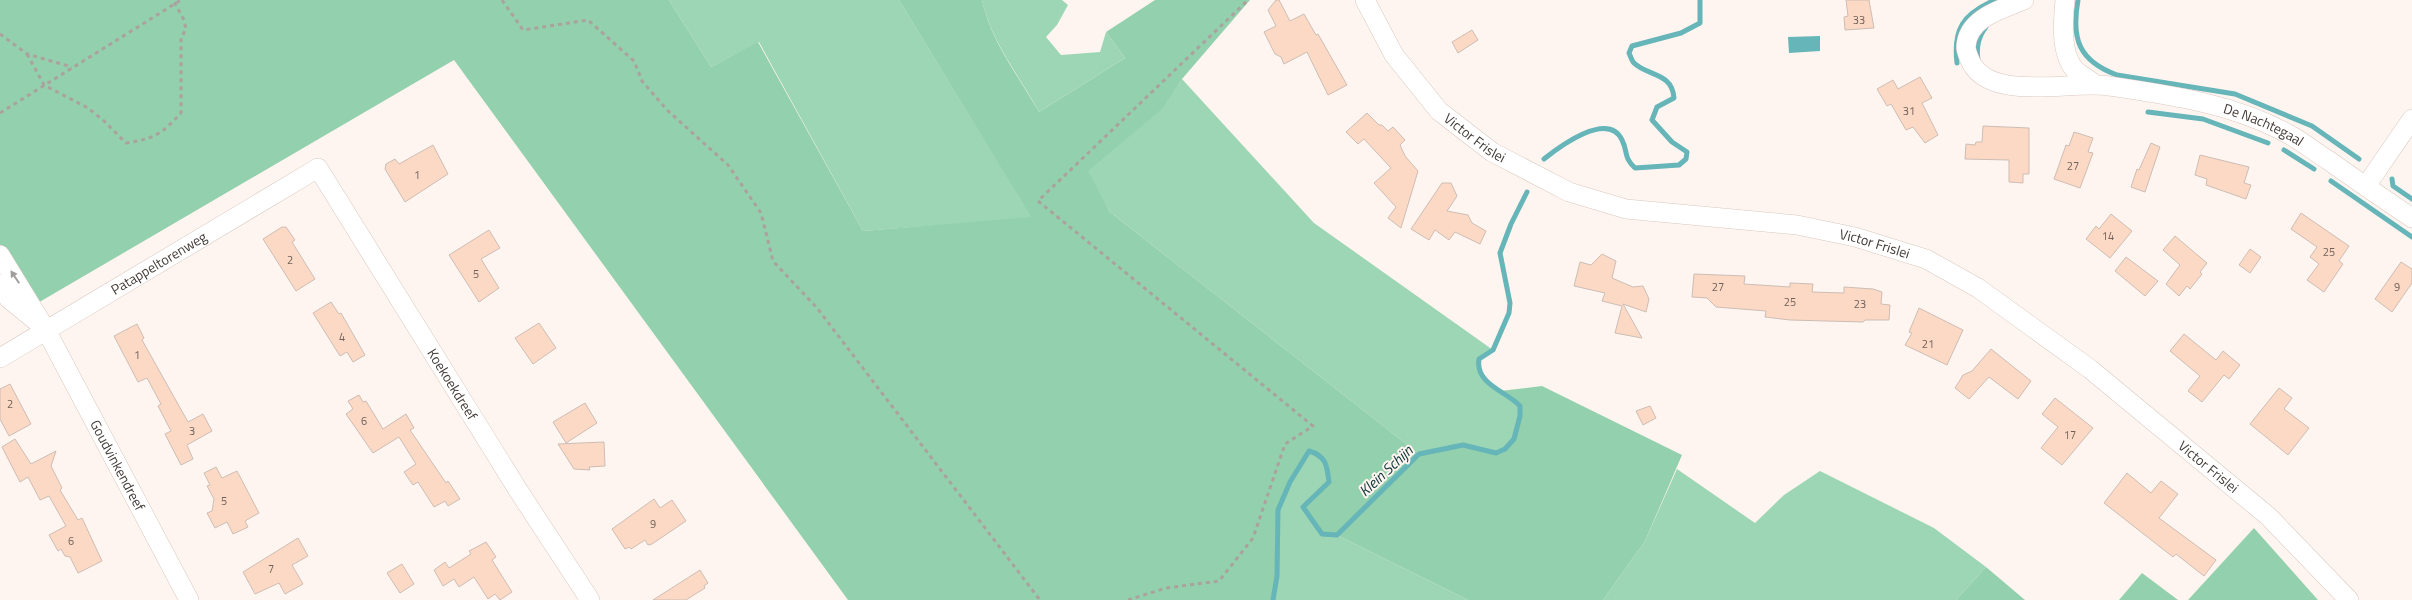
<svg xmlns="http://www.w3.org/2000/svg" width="2412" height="600" font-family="'Titillium Web',sans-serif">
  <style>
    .green { fill: #9dd6b5 }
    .forest { fill: #93d0ad }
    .water { fill: #65b5b9 }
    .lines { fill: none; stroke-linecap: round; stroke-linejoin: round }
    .stream { stroke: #65b5b9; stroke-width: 5 }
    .building { fill: #fcd9c5; stroke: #cdbdb4 }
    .street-casing { stroke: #d8c8bf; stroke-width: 20 }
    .path { stroke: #aba29e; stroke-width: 3; stroke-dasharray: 4 4; stroke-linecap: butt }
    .street { stroke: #fff; stroke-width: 19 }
    .oneway { fill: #a09d9c }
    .labels { text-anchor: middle; stroke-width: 4; stroke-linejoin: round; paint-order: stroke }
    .number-label { font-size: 11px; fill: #70625b }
    .street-label { font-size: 14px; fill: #423b38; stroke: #fff5f0 }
    .water-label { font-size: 15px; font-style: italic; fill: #093234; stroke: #fff5f0 }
  </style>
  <rect width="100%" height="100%" fill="#fff5f0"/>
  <!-- green -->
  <g class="green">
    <polygon points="669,0 899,0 1032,218 863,231 759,42 711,67"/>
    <path d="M 982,0 L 1062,0 L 1068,5 L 1057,25 L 1046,37 L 1061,55 L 1100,52 L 1106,32 L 1125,58 L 1039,112 C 1019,75 991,42 982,0 Z"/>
    <path d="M 1182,79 L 1314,223 L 1493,350 L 1479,359 C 1475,384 1506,391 1520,406 C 1521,425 1515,445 1496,453 C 1466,443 1449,447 1419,454 L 1110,212 L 1087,171 L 1161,109 Z"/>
    <path d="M 1309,451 C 1326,456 1327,465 1329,482 L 1303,507 L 1322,534 L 1337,535 L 1468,600 L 1273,600 L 1277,576 L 1278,510 L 1290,482 Z"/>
    <polygon points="1677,469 1755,523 1784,495 1820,471 1934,528 1986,567 1956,600 1603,600 1645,541"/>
  </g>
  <!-- forest -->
  <g class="forest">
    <path d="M 0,0 L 669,0 L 711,67 L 758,42 L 863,231 L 1031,217 L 899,0 L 982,0 C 991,42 1018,75 1039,112 L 1125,58 L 1106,32 L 1155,0 L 1250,0 L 1182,79 L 1162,109 L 1088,171 L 1110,212 L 1419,454 C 1433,451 1450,444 1465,445 C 1475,446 1485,452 1495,453 C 1515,454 1521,420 1520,406 L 1511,397 L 1500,391 L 1542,386 L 1682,455 L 1645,541 L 1603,600 L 1468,600 L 1337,535 L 1322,534 L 1303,507 L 1329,482 C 1327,465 1327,456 1309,451 L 1290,482 L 1278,510 L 1277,576 L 1273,600 L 848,600 L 454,60 L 36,304 L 0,248 Z"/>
    <polygon points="2254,528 2318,600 2188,600"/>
    <polygon points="1986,567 2025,600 1956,600"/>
    <polygon points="2142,573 2178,600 2119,600"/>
  </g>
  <!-- water -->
  <polygon class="water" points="1820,36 1820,51 1789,53 1788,37"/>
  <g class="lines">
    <!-- stream -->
    <g class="stream">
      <path d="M 2078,0 C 2071,39 2079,61 2117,75 L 2235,94 L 2312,126 L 2359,159"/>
      <path d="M 1978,60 C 1976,47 1978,37 1986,27"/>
      <path d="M 1957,63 C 1953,29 1963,14 1995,0"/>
      <polyline points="2148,112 2203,119 2268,143"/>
      <polyline points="2284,150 2314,169"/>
      <path d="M 1544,159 C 1559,147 1608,110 1622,140 C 1628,151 1623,157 1635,168 L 1679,165 L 1686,159 L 1687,152 L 1672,142 L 1652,120 L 1657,107 L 1674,98 C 1672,72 1647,76 1634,63 C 1632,61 1630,55 1629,53 L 1632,46 L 1681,33 L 1700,23 L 1700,0"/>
      <polyline points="2392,179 2393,186 2412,199"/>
      <polyline points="2331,181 2412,237"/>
      <path d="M 1273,600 L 1277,576 L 1278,510 L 1290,482 L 1309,451 C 1326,456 1327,465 1329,482 L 1303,507 L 1322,534 L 1337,535 L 1419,454 L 1463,445 L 1496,453 L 1505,449 L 1514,439 L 1520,416 L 1520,406 C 1506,391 1475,384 1479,359 L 1493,350 L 1509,313 L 1510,303 L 1500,253 L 1511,224 L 1527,192"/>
    </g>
  </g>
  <!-- building -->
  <g class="building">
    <polygon points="1276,0 1279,0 1290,21 1304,14 1316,35 1318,34 1347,85 1328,95 1307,52 1284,64 1281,57 1275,54 1264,32 1276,26 1268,10"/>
    <polygon points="1846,0 1869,0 1874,28 1845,30 1844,17 1848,16"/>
    <polygon points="1472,30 1478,40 1458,53 1452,42"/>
    <polygon points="1920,77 1932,98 1922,103 1938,135 1925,143 1913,127 1906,130 1891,104 1887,106 1877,89 1893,80 1898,89"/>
    <polygon points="1367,113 1379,125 1382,125 1388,131 1393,127 1405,140 1400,145 1405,156 1418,171 1401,228 1388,218 1396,207 1374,183 1391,168 1364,139 1358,144 1346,132"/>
    <polygon points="1983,126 2029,128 2029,174 2023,174 2023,183 2009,182 2009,160 1965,159 1966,144 1975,145 1976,142 1982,142"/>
    <polygon points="2074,132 2093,138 2088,152 2093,153 2080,188 2054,179 2066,145 2069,146"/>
    <polygon points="2151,143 2160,147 2145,192 2131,187 2137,169 2139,170"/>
    <polygon points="433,145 448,174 405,202 385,169 386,164 395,159 399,164"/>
    <polygon points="2200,155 2249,167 2244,183 2251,185 2246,199 2206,185 2207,179 2195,175"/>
    <polygon points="1442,183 1451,183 1457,196 1447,211 1468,215 1472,223 1486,231 1480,244 1455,232 1449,240 1435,230 1429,240 1411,229"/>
    <polygon points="2301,213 2349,246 2339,261 2343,264 2324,292 2307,280 2319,264 2310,257 2317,247 2291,229"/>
    <polygon points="2111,214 2132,231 2110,258 2086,239 2096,226 2099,229"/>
    <polygon points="282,227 286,227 295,240 292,242 315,279 296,291 263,239"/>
    <polygon points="489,230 500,248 481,259 499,288 479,302 449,255"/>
    <polygon points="2175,236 2207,263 2200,272 2202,274 2190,289 2187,286 2179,296 2166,284 2180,265 2163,250"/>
    <polygon points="2250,249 2261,257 2250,273 2239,265"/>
    <polygon points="1602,254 1616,261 1612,278 1633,287 1643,286 1649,299 1646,312 1623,304 1642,338 1615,333 1622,306 1602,301 1605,293 1574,286 1580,262 1591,265"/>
    <polygon points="2126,257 2158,281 2145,296 2115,271"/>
    <polygon points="2401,262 2412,269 2412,283 2392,312 2375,299"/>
    <polygon points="1694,274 1745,276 1744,284 1790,287 1790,283 1813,284 1812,292 1844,293 1844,287 1873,289 1882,292 1881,304 1890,305 1889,320 1865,320 1863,322 1790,320 1765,317 1766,311 1716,307 1707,298 1692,297"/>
    <polygon points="331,302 339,314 341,313 365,355 353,362 347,352 340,356 313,313"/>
    <polygon points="1919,308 1963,330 1947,365 1905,345 1912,333 1909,332"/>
    <polygon points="539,323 556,348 533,364 515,338"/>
    <polygon points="137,324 144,338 142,340 188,422 203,414 212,431 187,445 193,459 181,465 165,434 171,431 158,406 161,404 147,378 138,382 114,336"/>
    <polygon points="2184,334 2216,360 2223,351 2240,365 2229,379 2224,375 2202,402 2188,391 2200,376 2170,351"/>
    <polygon points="1991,349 2031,381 2018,399 1989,377 1969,399 1955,388 1963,375 1972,371"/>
    <polygon points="10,384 31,424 9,436 0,419 0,389"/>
    <polygon points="2279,388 2292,398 2284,409 2309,428 2288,455 2250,424"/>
    <polygon points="359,395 363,402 366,401 383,429 406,414 414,428 410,430 446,483 448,481 460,499 448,506 445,501 434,507 418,482 413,485 404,472 416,464 399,437 373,453 346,414 353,409 348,401"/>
    <polygon points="2055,398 2093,428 2062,465 2041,448 2058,427 2042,414"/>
    <polygon points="585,403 597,423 566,443 553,422"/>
    <polygon points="1650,406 1656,418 1643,425 1636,411"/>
    <polygon points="15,439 31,464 56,451 51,466 62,488 60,490 78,520 82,518 102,561 78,573 70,557 65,556 61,549 58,551 49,535 66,526 49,496 40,500 28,477 20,482 2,447"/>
    <polygon points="604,442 605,466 589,467 590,470 574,469 558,444"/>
    <polygon points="216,467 222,478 237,471 259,513 245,521 248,527 233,534 227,522 215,528 207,513 212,511 214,499 207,486 210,485 204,473"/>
    <polygon points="2127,473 2151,493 2161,481 2178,494 2159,518 2216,560 2204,576 2176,554 2173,557 2104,503"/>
    <polygon points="654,499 660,508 672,500 686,521 652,544 648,545 645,540 631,549 629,547 625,549 612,529"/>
    <polygon points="298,538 308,556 292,565 303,584 285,594 279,583 255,594 243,572"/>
    <polygon points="486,542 496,557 492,560 512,592 500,600 495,594 488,599 474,577 459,587 454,579 443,586 434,570 445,562 449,568 471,554 469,551"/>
    <polygon points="402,564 414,584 400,593 387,573"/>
    <polygon points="700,570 708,583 704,586 705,588 686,600 653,600"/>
  </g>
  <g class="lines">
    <defs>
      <g id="street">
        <path id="s1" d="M 1365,0 L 1394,55 L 1439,111 L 1492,152 L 1569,192 L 1626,209 L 1797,225 L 1855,237 L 1926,259 L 1978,288 L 2090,369 L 2268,516 L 2349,600"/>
        <path id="s2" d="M 2024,0 C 2002,9 1967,18 1966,47 C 1966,51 1968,55 1969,58 C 1986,104 2070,80 2109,86 C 2170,95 2235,104 2290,135 C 2303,142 2315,152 2328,160 C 2356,180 2384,199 2412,218"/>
        <path d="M 2065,0 C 2063,21 2060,53 2075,70 C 2080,75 2089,79 2094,84"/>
        <polyline points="2366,186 2412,119"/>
        <path id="s3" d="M 0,255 L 46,330 L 189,600"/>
        <polyline points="0,284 9,299 36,321"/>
        <path id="s4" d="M 0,358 L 318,168 L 518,490 L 590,600"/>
      </g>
    </defs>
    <!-- street casing -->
    <use href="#street" class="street-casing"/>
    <!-- path -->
    <g class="path">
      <polyline points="502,0 523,30 588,20 634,61 642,81 667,110 728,165 761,213 773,261 817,308 1040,600"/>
      <polyline points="0,34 27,54 72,67"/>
      <path d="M 27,54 L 44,85 L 88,108 L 104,121 L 126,143 C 156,138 160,135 181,113 L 181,38 L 186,29 L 184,20 L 173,0"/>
      <polyline points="0,113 181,0"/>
      <polyline points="1128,600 1166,588 1219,581 1253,538 1285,444 1313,426 1038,201 1248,0"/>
    </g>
    <!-- street -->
    <use href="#street" class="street"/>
  </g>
  <!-- one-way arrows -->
  <defs><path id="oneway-solid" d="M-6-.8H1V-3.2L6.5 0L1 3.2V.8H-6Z" transform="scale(1.25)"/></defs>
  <use class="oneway" href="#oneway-solid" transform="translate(15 277) rotate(-124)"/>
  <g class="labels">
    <!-- number labels -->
    <g class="number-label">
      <text x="1859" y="24">33</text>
      <text x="1909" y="115">31</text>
      <text x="2073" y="170">27</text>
      <text x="417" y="179">1</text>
      <text x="2108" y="240">14</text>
      <text x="2329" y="256">25</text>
      <text x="290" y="264">2</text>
      <text x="476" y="278">5</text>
      <text x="1718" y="291">27</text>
      <text x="2397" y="291">9</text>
      <text x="1790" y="306">25</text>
      <text x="1860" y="308">23</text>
      <text x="342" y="341">4</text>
      <text x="1928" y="348">21</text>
      <text x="137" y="359">1</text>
      <text x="10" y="408">2</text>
      <text x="364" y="425">6</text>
      <text x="192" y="435">3</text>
      <text x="2070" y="439">17</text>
      <text x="224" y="505">5</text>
      <text x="653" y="528">9</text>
      <text x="71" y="545">6</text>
      <text x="271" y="573">7</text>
    </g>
    <!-- street labels -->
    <g class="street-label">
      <text dy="5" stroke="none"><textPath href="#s2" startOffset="402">De Nachtegaal</textPath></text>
      <text dy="5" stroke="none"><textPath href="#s1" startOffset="179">Victor Frislei</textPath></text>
      <text dy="5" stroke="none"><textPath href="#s1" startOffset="599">Victor Frislei</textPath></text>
      <text dy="5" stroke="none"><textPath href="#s4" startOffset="185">Patappeltorenweg</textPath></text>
      <text dy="5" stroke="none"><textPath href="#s4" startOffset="625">Koekoekdreef</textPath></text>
      <text dy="5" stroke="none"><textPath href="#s3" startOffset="241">Goudvinkendreef</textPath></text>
      <text dy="5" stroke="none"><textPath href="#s1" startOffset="1004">Victor Frislei</textPath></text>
    </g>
    <!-- water labels -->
    <g class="water-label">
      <text transform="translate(1386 471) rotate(-43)" y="5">Klein Schijn</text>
    </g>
  </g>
</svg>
